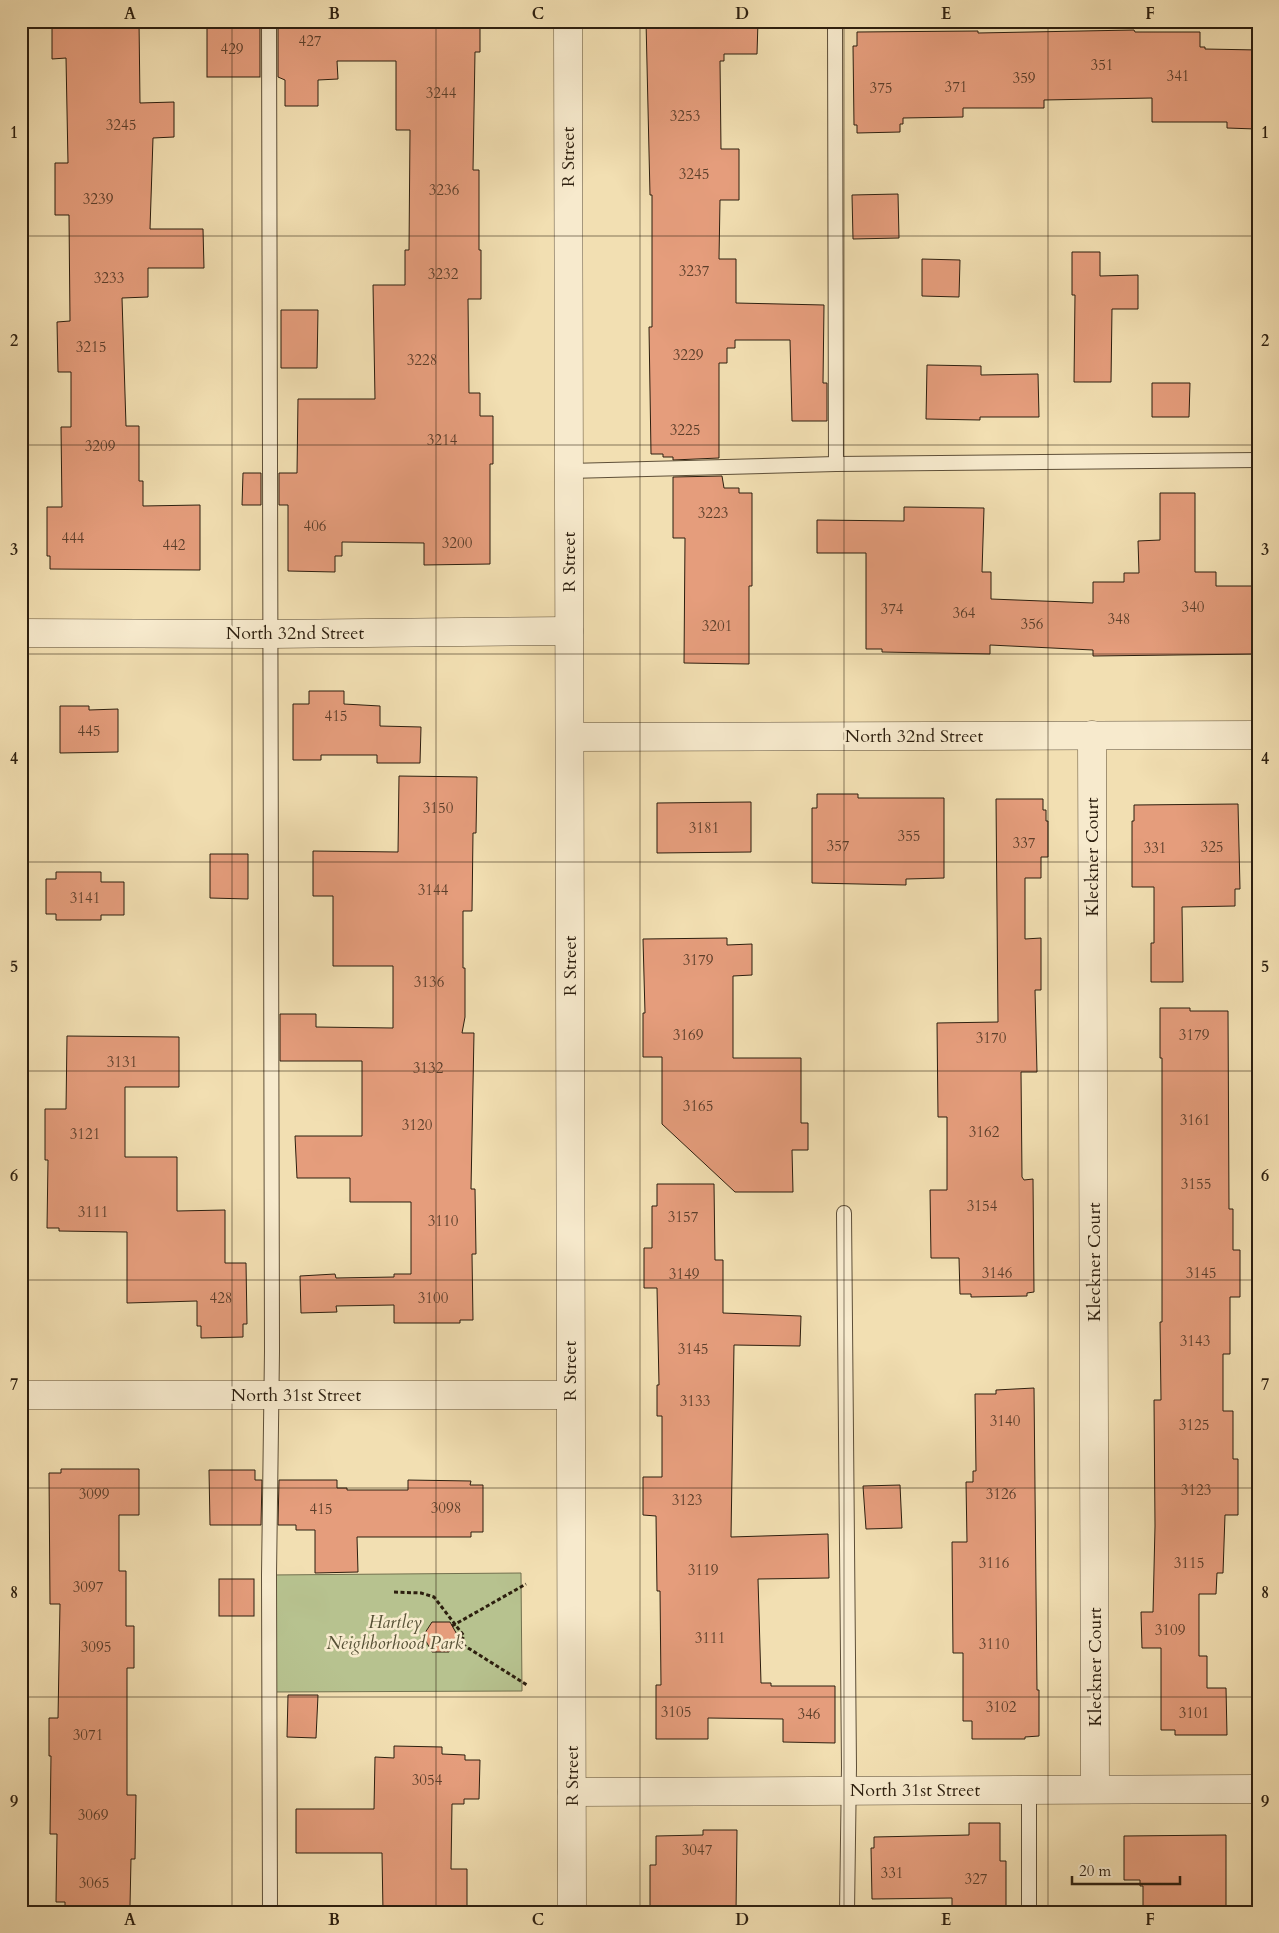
<svg xmlns="http://www.w3.org/2000/svg" width="1279" height="1933" font-family="Cardo,serif">
  <style>
    .green { fill: #b7c28f; stroke: #72704f }
    .building { fill: #e59d7c; stroke: #2d1f0f }
    .lines { fill: none; stroke-linecap: round; stroke-linejoin: round }
    .lane-casing { stroke: #5e4f38; stroke-width: 16 }
    .street-casing { stroke: #5e4f38; stroke-width: 29 }
    .path { stroke: #2d1f0f; stroke-width: 3; stroke-dasharray: 4 2.5; stroke-linecap: butt }
    .lane { stroke: #f7eacd; stroke-width: 14 }
    .street { stroke: #f7eacd; stroke-width: 28 }
    .grid { fill: none; stroke: #2d1f0f; stroke-width: 1; stroke-opacity: 0.55 }
    .labels { text-anchor: middle; stroke-width: 5; stroke-linejoin: round; paint-order: stroke }
    .number-label { font-size: 15px; fill: #5b3e2a }
    .street-label { font-size: 18px; fill: #2d1f0f; stroke: #f7eacd }
    .park-label { font-size: 18px; font-style: italic; fill: #565035; stroke: #f7eacd }
    .neatline { fill: none; stroke: #2d1f0f; stroke-width: 2 }
    .grid-label { font-size: 16px; text-anchor: middle; font-weight: bold; fill: #2d1f0f }
  </style>
  <rect width="100%" height="100%" fill="#f2dfb2"/>
  <filter id="stains"><feTurbulence type="fractalNoise" baseFrequency=".004" numOctaves="4"/><feColorMatrix values="0 0 0 0 .2 0 0 0 0 .09 0 0 0 0 .02 0 0 0 .5 -.17"/></filter>
  <radialGradient id="worn" r=".72"><stop offset=".6" stop-color="#630" stop-opacity="0"/><stop offset="1" stop-color="#630" stop-opacity=".3"/></radialGradient>
  <!-- green -->
  <polygon class="green" points="521,1573 522,1691 270,1692 269,1575"/>
  <!-- building -->
  <g class="building">
    <polygon points="52,21 139,21 140,103 174,102 174,137 153,138 150,229 203,229 204,268 148,268 148,297 122,298 126,426 139,426 139,481 143,481 143,506 200,505 200,570 50,569 50,556 47,556 47,507 62,507 61,427 71,427 71,372 58,372 57,322 70,321 69,215 55,215 55,163 68,163 66,58 52,59"/>
    <rect x="207" y="21" width="53" height="56"/>
    <polygon points="278,21 339,21 339,27 411,25 411,21 480,21 480,52 475,52 473,170 479,170 479,250 481,250 481,299 468,299 469,393 480,393 480,416 493,416 493,464 490,464 490,564 424,565 424,543 342,542 342,556 335,556 335,572 288,571 288,505 279,505 279,473 297,473 298,399 375,399 373,285 405,285 405,250 409,250 410,130 396,130 396,61 337,61 338,79 318,80 318,106 285,106 285,80 278,77"/>
    <polygon points="646,21 758,21 757,54 724,54 724,61 720,61 721,149 739,149 739,200 720,200 719,259 736,259 736,303 824,305 823,383 827,383 827,421 792,421 790,340 735,340 735,348 727,348 727,363 719,363 719,458 673,460 673,457 663,457 663,454 651,454 649,327 652,327 652,195 650,195"/>
    <polygon points="1134,30 1135,32 1200,32 1200,47 1205,47 1205,49 1258,50 1258,118 1256,118 1256,129 1227,128 1227,122 1152,122 1152,98 1044,100 1044,108 963,108 963,117 903,118 903,124 900,124 900,132 857,133 857,125 854,125 853,46 857,46 857,32 978,31 978,33"/>
    <polygon points="898,194 899,238 853,239 852,195"/>
    <polygon points="1072,252 1100,252 1100,276 1138,275 1138,309 1112,309 1111,382 1074,382 1075,295 1072,295"/>
    <polygon points="922,259 960,260 959,297 922,296"/>
    <polygon points="281,310 318,310 317,368 281,368"/>
    <polygon points="927,365 981,366 981,375 1038,374 1039,417 980,417 980,420 926,419"/>
    <polygon points="1152,383 1190,383 1189,417 1152,417"/>
    <polygon points="243,473 261,473 261,505 242,505"/>
    <polygon points="722,476 724,488 739,488 739,493 752,493 752,586 749,586 749,664 684,663 685,538 673,538 673,477"/>
    <polygon points="1160,493 1195,493 1195,572 1216,572 1216,586 1258,586 1258,654 1093,656 1093,650 990,645 990,654 882,652 882,649 866,649 866,553 817,553 817,520 904,521 904,507 984,508 982,572 991,572 991,599 1093,603 1093,582 1124,582 1124,573 1139,573 1138,541 1160,540"/>
    <polygon points="309,691 344,691 344,704 380,706 380,726 421,727 420,763 377,763 377,755 321,755 321,760 293,760 293,704 309,704"/>
    <polygon points="60,706 89,706 89,710 118,709 118,752 60,753"/>
    <polygon points="399,776 477,777 476,833 473,833 472,911 463,911 463,968 465,968 465,1017 462,1033 474,1033 471,1189 475,1189 476,1254 472,1254 473,1320 460,1320 460,1323 394,1323 394,1305 336,1306 337,1312 301,1313 300,1276 335,1274 336,1278 394,1277 394,1274 411,1274 411,1202 350,1202 350,1178 297,1178 295,1136 362,1136 362,1061 280,1061 280,1014 316,1014 316,1027 393,1028 393,966 333,966 333,896 313,896 313,851 398,852"/>
    <polygon points="817,794 858,794 858,798 944,798 944,878 906,879 906,885 812,883 812,808 817,808"/>
    <polygon points="996,799 1043,799 1043,810 1046,810 1046,821 1048,821 1048,857 1041,857 1041,878 1025,878 1025,939 1041,938 1041,990 1035,990 1037,1072 1021,1072 1022,1177 1024,1180 1033,1179 1034,1292 1027,1293 1027,1296 971,1297 971,1294 960,1294 959,1258 931,1258 930,1190 947,1190 947,1117 938,1117 937,1023 998,1022"/>
    <polygon points="751,802 751,852 657,853 657,803"/>
    <polygon points="1238,804 1240,889 1235,889 1235,906 1182,907 1183,982 1151,982 1151,943 1154,943 1154,887 1132,887 1132,821 1134,821 1134,805"/>
    <polygon points="210,854 248,854 248,899 210,898"/>
    <polygon points="56,872 101,872 101,882 124,882 124,915 101,915 101,920 56,920 56,914 46,914 46,879 56,879"/>
    <polygon points="727,938 727,945 752,944 752,975 733,976 733,1058 801,1058 801,1123 808,1123 808,1150 792,1150 793,1192 735,1192 662,1124 662,1057 643,1057 643,1013 645,1013 643,939"/>
    <polygon points="1160,1008 1190,1008 1190,1011 1228,1011 1229,1209 1233,1209 1233,1250 1240,1250 1240,1297 1230,1297 1230,1354 1223,1354 1223,1411 1233,1411 1233,1459 1238,1459 1238,1515 1225,1515 1223,1573 1217,1573 1216,1594 1199,1594 1199,1656 1207,1656 1207,1688 1226,1688 1227,1735 1175,1735 1175,1730 1161,1730 1161,1648 1142,1648 1141,1612 1153,1612 1155,1526 1154,1400 1161,1400 1160,1322 1162,1322 1162,1058 1160,1058"/>
    <polygon points="67,1036 179,1037 179,1087 125,1087 125,1157 177,1157 177,1211 225,1210 225,1263 246,1263 247,1324 243,1324 243,1337 201,1338 201,1326 197,1326 197,1301 127,1303 127,1232 59,1231 59,1228 47,1228 48,1160 45,1160 45,1109 66,1109"/>
    <polygon points="657,1184 714,1184 715,1260 723,1260 723,1313 801,1316 800,1346 734,1345 731,1537 828,1534 829,1578 758,1579 761,1683 771,1683 771,1686 835,1686 835,1743 783,1742 783,1719 708,1718 708,1739 656,1739 656,1685 661,1685 660,1591 657,1591 656,1516 643,1515 643,1477 662,1477 662,1416 657,1416 657,1385 659,1385 657,1288 644,1288 644,1248 652,1248 652,1206 657,1206"/>
    <polygon points="1034,1388 1037,1690 1039,1690 1039,1736 1025,1737 1025,1739 972,1739 972,1721 963,1721 963,1653 953,1653 952,1542 967,1542 966,1482 973,1482 973,1471 976,1471 975,1394 996,1394 996,1390"/>
    <polygon points="61,1469 139,1469 139,1515 119,1515 119,1571 126,1571 126,1626 134,1626 134,1668 127,1668 127,1795 136,1795 135,1859 131,1859 130,1906 65,1906 65,1902 56,1902 57,1834 50,1834 51,1756 49,1756 49,1718 58,1718 60,1604 50,1604 49,1473 61,1473"/>
    <polygon points="209,1470 255,1470 255,1480 262,1480 261,1525 210,1525"/>
    <polygon points="279,1480 337,1480 337,1488 347,1488 347,1490 408,1490 408,1480 471,1481 470,1485 483,1485 483,1532 471,1532 471,1537 357,1537 358,1572 315,1573 315,1530 296,1530 296,1525 278,1525"/>
    <polygon points="900,1485 902,1528 866,1529 863,1486"/>
    <rect x="219" y="1579" width="35" height="37"/>
    <polygon points="432,1622 450,1622 459,1638 449,1652 432,1652 423,1636"/>
    <polygon points="288,1695 318,1695 316,1738 287,1737"/>
    <polygon points="394,1746 442,1747 442,1754 465,1755 465,1760 480,1760 479,1799 464,1799 464,1804 452,1804 451,1869 467,1869 467,1912 383,1912 382,1853 296,1853 296,1809 374,1809 375,1757 394,1758"/>
    <polygon points="969,1823 1000,1823 1000,1861 1006,1861 1006,1912 952,1912 952,1898 872,1899 871,1848 874,1848 874,1837 969,1835"/>
    <polygon points="703,1830 737,1830 736,1912 650,1912 650,1865 656,1865 656,1836 703,1835"/>
    <polygon points="1226,1835 1226,1912 1143,1912 1143,1886 1140,1886 1140,1880 1124,1880 1124,1836"/>
  </g>
  <g class="lines">
    <defs>
      <g id="lane">
        <polyline points="269,21 272,1351 269,1575 270,1912"/>
        <polyline points="835,21 836,464"/>
        <polyline points="569,471 836,464 1258,460"/>
        <polyline points="844,1213 849,1767 847,1912"/>
        <polyline points="1029,1912 1029,1790"/>
      </g>
      <g id="street">
        <polyline points="568,21 572,1912"/>
        <polyline points="21,633 270,634 569,631"/>
        <polyline points="1092,735 1095,1789"/>
        <polyline points="570,737 1258,735"/>
        <polyline points="21,1395 570,1395"/>
        <polyline points="572,1792 1258,1789"/>
      </g>
    </defs>
    <!-- lane casing -->
    <use href="#lane" class="lane-casing"/>
    <!-- street casing -->
    <use href="#street" class="street-casing"/>
    <!-- path -->
    <g class="path">
      <polyline points="394,1592 421,1593 434,1597 464,1636 460,1643"/>
      <polyline points="452,1626 526,1584"/>
      <polyline points="457,1641 527,1685"/>
    </g>
    <!-- lane -->
    <use href="#lane" class="lane"/>
    <!-- street -->
    <use href="#street" class="street"/>
  </g>
  <!-- grid -->
  <path class="grid" d="M 232,21 L 232,1912M 436,21 L 436,1912M 640,21 L 640,1912M 844,21 L 844,1912M 1048,21 L 1048,1912M 21,236 L 1258,236M 21,445 L 1258,445M 21,654 L 1258,654M 21,862 L 1258,862M 21,1071 L 1258,1071M 21,1280 L 1258,1280M 21,1488 L 1258,1488M 21,1697 L 1258,1697"/>
  <g class="labels">
    <!-- number labels -->
    <g class="number-label">
      <text x="310" y="46">427</text>
      <text x="232" y="54">429</text>
      <text x="1102" y="70">351</text>
      <text x="1178" y="81">341</text>
      <text x="1024" y="83">359</text>
      <text x="956" y="92">371</text>
      <text x="881" y="93">375</text>
      <text x="441" y="98">3244</text>
      <text x="685" y="121">3253</text>
      <text x="121" y="130">3245</text>
      <text x="694" y="179">3245</text>
      <text x="444" y="195">3236</text>
      <text x="98" y="204">3239</text>
      <text x="694" y="276">3237</text>
      <text x="443" y="279">3232</text>
      <text x="109" y="283">3233</text>
      <text x="91" y="352">3215</text>
      <text x="688" y="360">3229</text>
      <text x="422" y="365">3228</text>
      <text x="685" y="435">3225</text>
      <text x="442" y="445">3214</text>
      <text x="100" y="451">3209</text>
      <text x="713" y="518">3223</text>
      <text x="315" y="531">406</text>
      <text x="73" y="543">444</text>
      <text x="457" y="548">3200</text>
      <text x="174" y="550">442</text>
      <text x="1193" y="612">340</text>
      <text x="892" y="614">374</text>
      <text x="964" y="618">364</text>
      <text x="1119" y="624">348</text>
      <text x="1032" y="629">356</text>
      <text x="717" y="631">3201</text>
      <text x="336" y="721">415</text>
      <text x="89" y="736">445</text>
      <text x="438" y="813">3150</text>
      <text x="704" y="833">3181</text>
      <text x="909" y="841">355</text>
      <text x="1024" y="848">337</text>
      <text x="838" y="851">357</text>
      <text x="1212" y="852">325</text>
      <text x="1155" y="853">331</text>
      <text x="433" y="895">3144</text>
      <text x="85" y="903">3141</text>
      <text x="698" y="965">3179</text>
      <text x="429" y="987">3136</text>
      <text x="688" y="1040">3169</text>
      <text x="1194" y="1040">3179</text>
      <text x="991" y="1043">3170</text>
      <text x="122" y="1067">3131</text>
      <text x="428" y="1073">3132</text>
      <text x="698" y="1111">3165</text>
      <text x="1195" y="1125">3161</text>
      <text x="417" y="1130">3120</text>
      <text x="984" y="1137">3162</text>
      <text x="85" y="1139">3121</text>
      <text x="1196" y="1189">3155</text>
      <text x="982" y="1211">3154</text>
      <text x="93" y="1217">3111</text>
      <text x="683" y="1222">3157</text>
      <text x="443" y="1226">3110</text>
      <text x="997" y="1278">3146</text>
      <text x="1201" y="1278">3145</text>
      <text x="684" y="1279">3149</text>
      <text x="221" y="1303">428</text>
      <text x="433" y="1303">3100</text>
      <text x="1195" y="1346">3143</text>
      <text x="693" y="1354">3145</text>
      <text x="695" y="1406">3133</text>
      <text x="1005" y="1426">3140</text>
      <text x="1194" y="1430">3125</text>
      <text x="1196" y="1495">3123</text>
      <text x="94" y="1499">3099</text>
      <text x="1001" y="1499">3126</text>
      <text x="687" y="1505">3123</text>
      <text x="446" y="1513">3098</text>
      <text x="321" y="1514">415</text>
      <text x="994" y="1568">3116</text>
      <text x="1189" y="1568">3115</text>
      <text x="703" y="1575">3119</text>
      <text x="88" y="1592">3097</text>
      <text x="1170" y="1635">3109</text>
      <text x="710" y="1643">3111</text>
      <text x="994" y="1649">3110</text>
      <text x="96" y="1652">3095</text>
      <text x="1001" y="1712">3102</text>
      <text x="676" y="1717">3105</text>
      <text x="1194" y="1718">3101</text>
      <text x="809" y="1719">346</text>
      <text x="88" y="1740">3071</text>
      <text x="427" y="1785">3054</text>
      <text x="93" y="1820">3069</text>
      <text x="697" y="1855">3047</text>
      <text x="892" y="1878">331</text>
      <text x="976" y="1884">327</text>
      <text x="94" y="1888">3065</text>
    </g>
    <!-- street labels -->
    <g class="street-label">
      <text transform="translate(568 157) rotate(-90)" y="6">R Street</text>
      <text transform="translate(569 562) rotate(-90)" y="6">R Street</text>
      <text x="295" y="639">North 32nd Street</text>
      <text x="914" y="742">North 32nd Street</text>
      <text transform="translate(1092 857) rotate(-90)" y="6">Kleckner Court</text>
      <text transform="translate(570 966) rotate(-90)" y="6">R Street</text>
      <text transform="translate(1094 1262) rotate(-90)" y="6">Kleckner Court</text>
      <text transform="translate(570 1371) rotate(-90)" y="6">R Street</text>
      <text x="296" y="1401">North 31st Street</text>
      <text transform="translate(1095 1667) rotate(-90)" y="6">Kleckner Court</text>
      <text transform="translate(572 1776) rotate(-90)" y="6">R Street</text>
      <text x="915" y="1796">North 31st Street</text>
    </g>
    <!-- park labels -->
    <g class="park-label">
      <text x="395" y="1628">Hartley<tspan x="395" dy="21">Neighborhood Park</tspan></text>
    </g>
  </g>
  <!-- margin -->
  <rect width="1279" height="1933" fill="none" stroke="#f2dfb2" stroke-width="55"/>
  <!-- scale -->
  <path d="M1072 1876v8h108v-8" fill="none" stroke="#2d1f0f" stroke-width="2.5"/>
  <text x="1079" y="1876" font-size="15" fill="#2d1f0f" stroke="#f7eacd" stroke-width="4" paint-order="stroke">20 m</text>
  <rect x="28" y="28" width="1224" height="1878" class="neatline"/>
  <g class="grid-label">
    <text x="130" y="19">A</text>
    <text x="334" y="19">B</text>
    <text x="538" y="19">C</text>
    <text x="742" y="19">D</text>
    <text x="946" y="19">E</text>
    <text x="1150" y="19">F</text>
    <text x="14" y="138">1</text>
    <text x="1265" y="138">1</text>
    <text x="14" y="346">2</text>
    <text x="1265" y="346">2</text>
    <text x="14" y="555">3</text>
    <text x="1265" y="555">3</text>
    <text x="14" y="764">4</text>
    <text x="1265" y="764">4</text>
    <text x="14" y="972">5</text>
    <text x="1265" y="972">5</text>
    <text x="14" y="1181">6</text>
    <text x="1265" y="1181">6</text>
    <text x="14" y="1390">7</text>
    <text x="1265" y="1390">7</text>
    <text x="14" y="1598">8</text>
    <text x="1265" y="1598">8</text>
    <text x="14" y="1807">9</text>
    <text x="1265" y="1807">9</text>
    <text x="130" y="1925">A</text>
    <text x="334" y="1925">B</text>
    <text x="538" y="1925">C</text>
    <text x="742" y="1925">D</text>
    <text x="946" y="1925">E</text>
    <text x="1150" y="1925">F</text>
  </g>
  <rect width="100%" height="100%" filter="url(#stains)"/>
  <rect width="100%" height="100%" fill="url(#worn)"/>
</svg>
